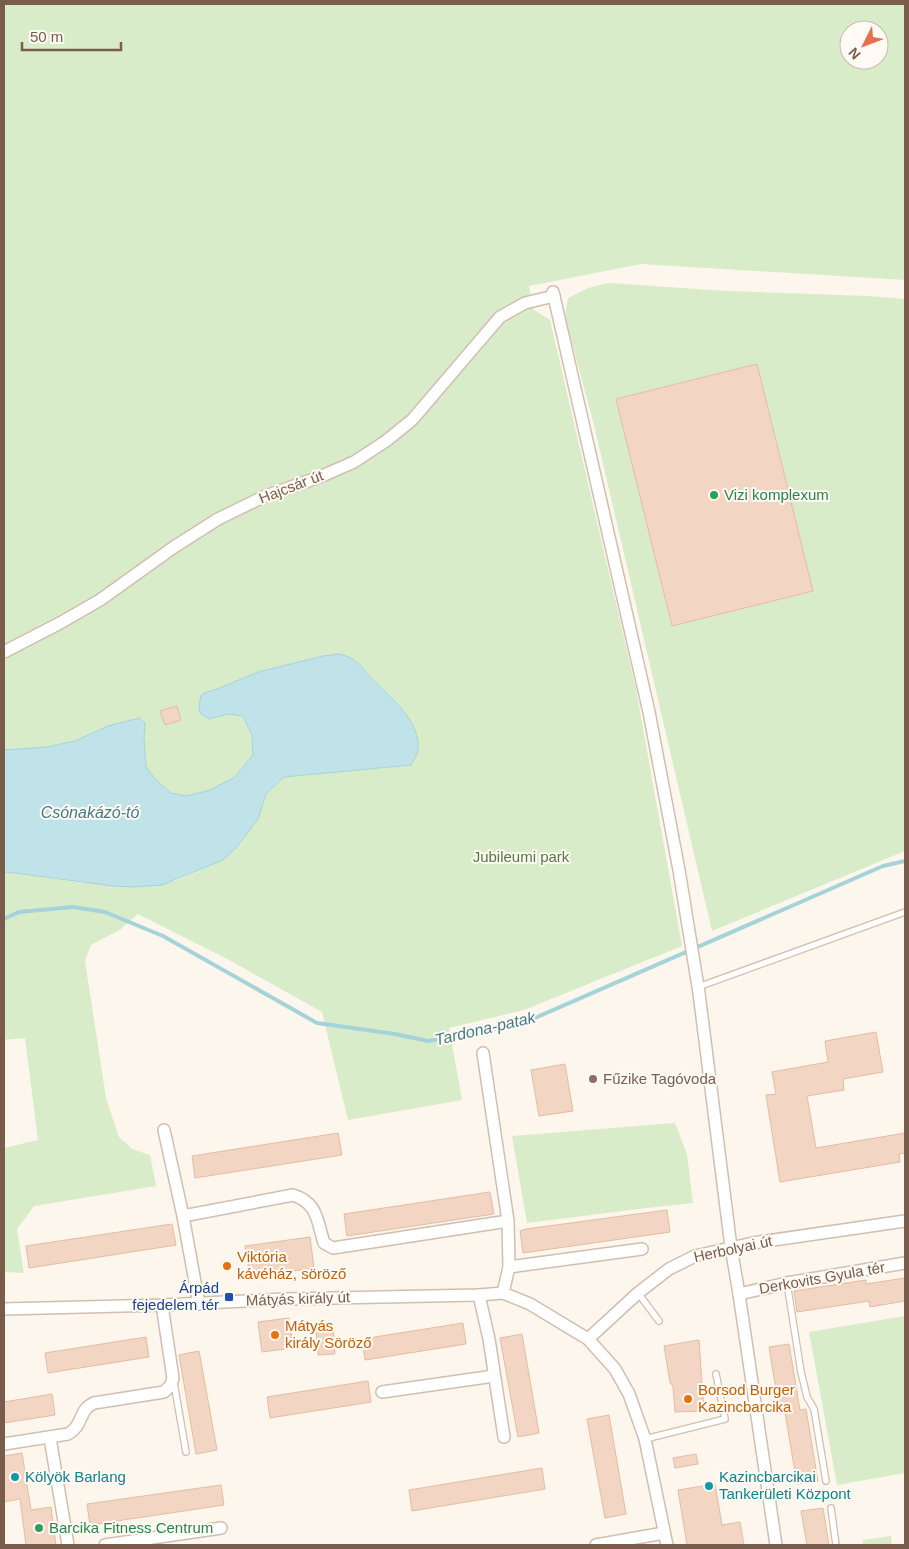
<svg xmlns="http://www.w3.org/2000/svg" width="909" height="1549" font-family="Helvetica,sans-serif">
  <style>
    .green { fill: #d8ecc9; fill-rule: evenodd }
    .water { fill: #bfe3e8; stroke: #a5d3da }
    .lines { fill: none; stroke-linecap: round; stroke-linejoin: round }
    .stream { stroke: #a5d3da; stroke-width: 4 }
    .building { fill: #f3d5c3; stroke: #e6bba3 }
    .service-casing { stroke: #d1beb0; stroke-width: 8 }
    .minor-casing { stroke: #d1beb0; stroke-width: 14 }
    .service { stroke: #fff; stroke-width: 5.5 }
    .minor { stroke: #fff; stroke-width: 11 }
    .leisure-dot { fill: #2e9e5b; stroke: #fffaf3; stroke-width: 2 }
    .education-dot { fill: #8d6e63; stroke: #fffaf3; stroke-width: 2 }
    .food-dot { fill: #e8710a; stroke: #fffaf3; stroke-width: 2 }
    .transit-dot { fill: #1a4fb4; stroke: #fffaf3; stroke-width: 2 }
    .culture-dot { fill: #0f9aa8; stroke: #fffaf3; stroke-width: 2 }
    .labels { text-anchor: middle; stroke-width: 4; stroke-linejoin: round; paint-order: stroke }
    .street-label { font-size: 15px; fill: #7a5c4d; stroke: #fffaf3 }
    .leisure-label { font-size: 15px; fill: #27864d; stroke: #fffaf3; text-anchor: start }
    .park-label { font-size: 15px; fill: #537a41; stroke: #fffaf3 }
    .education-label { font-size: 15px; fill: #785e54; stroke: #fffaf3; text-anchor: start }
    .food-label { font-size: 15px; fill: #c56008; stroke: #fffaf3; text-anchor: start }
    .transit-label { font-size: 15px; fill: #164399; stroke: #fffaf3; text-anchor: end }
    .culture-label { font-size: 15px; fill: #0d838f; stroke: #fffaf3; text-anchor: start }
    .water-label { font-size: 16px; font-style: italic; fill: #437c86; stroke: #fffaf3 }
  </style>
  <rect width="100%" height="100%" fill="#fdf6ec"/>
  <!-- green -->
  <g class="green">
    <path d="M 4,4 L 905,4 L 905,280 L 641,264 L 529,286 L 534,310 L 550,320 L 636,689 L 682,946 L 524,1010 L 449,1028 L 462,1100 L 348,1120 L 322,1012 L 231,961 L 138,914 L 121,929 L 91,945 L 85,961 L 106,1098 L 119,1137 L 132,1149 L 150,1155 L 156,1186 L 34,1206 L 17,1229 L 24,1273 L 4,1272 L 4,1148 L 38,1140 L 25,1038 L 4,1040 L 4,873 L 7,872 L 84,883 L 175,881 L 223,860 L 236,848 L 258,819 L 266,794 L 284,777 L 411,765 L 418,751 L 415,732 L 406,714 L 393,698 L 374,681 L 357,661 L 339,654 L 323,656 L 258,672 L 227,686 L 204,693 L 201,696 L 209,719 L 228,714 L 243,716 L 252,735 L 254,755 L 235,777 L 210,790 L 187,796 L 171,793 L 156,780 L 146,767 L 144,736 L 145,723 L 139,718 L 104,728 L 75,741 L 47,747 L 4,750 ZM 849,30 L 879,30 L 879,60 L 849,60 Z"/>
    <polygon points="609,283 726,291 868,296 905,299 905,851 712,931 594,425 565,317 568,298 588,288"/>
    <polygon points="675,1123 687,1154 693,1203 647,1208 527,1223 512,1136"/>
    <polygon points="905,1316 905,1473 837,1485 809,1332"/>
    <polygon points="891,1536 892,1545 863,1545 863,1540"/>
  </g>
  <!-- water -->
  <path class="water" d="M 339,654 C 360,659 360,667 374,681 C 392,698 421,722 418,751 C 417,755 413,761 411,765 L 284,777 L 266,794 L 258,819 L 236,848 L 223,860 L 162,885 L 133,887 L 113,886 L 7,872 L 4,873 L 4,750 L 47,747 L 75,741 L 108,726 L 139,718 L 145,723 L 144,736 L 146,767 L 156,780 L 171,793 L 187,796 L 210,790 L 235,777 L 253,755 L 252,735 L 243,716 L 228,714 L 209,719 L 200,713 L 199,705 L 201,696 L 204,693 L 217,689 L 258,672 L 323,656 Z"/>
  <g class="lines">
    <!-- stream -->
    <polyline class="stream" points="4,919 19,912 73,907 105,912 163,936 317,1023 395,1034 428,1041 466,1035 528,1021 883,866 905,861"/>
  </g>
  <!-- building -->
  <g class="building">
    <polygon points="757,364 813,591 672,626 616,399"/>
    <polygon points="177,706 181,720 165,725 160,711"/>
    <polygon points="876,1032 883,1072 843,1079 844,1090 807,1096 816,1148 905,1133 905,1153 899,1154 900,1162 780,1182 766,1095 776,1094 772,1072 828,1062 825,1041"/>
    <polygon points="565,1064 573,1111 539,1116 531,1070"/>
    <polygon points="338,1133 342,1155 195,1178 192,1156"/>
    <polygon points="490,1192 494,1214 347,1236 344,1214"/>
    <polygon points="667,1210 670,1232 523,1253 520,1231 526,1229"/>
    <polygon points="172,1224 176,1245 29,1268 26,1246"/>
    <polygon points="310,1237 314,1268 250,1277 245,1246"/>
    <polygon points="905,1278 905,1301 870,1307 869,1301 797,1312 794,1291 866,1280 866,1284"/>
    <polygon points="289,1318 293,1348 262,1352 258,1322"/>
    <polygon points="463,1323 466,1344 365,1360 362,1339"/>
    <polygon points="333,1327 335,1354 318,1355 316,1329"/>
    <polygon points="522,1334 539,1433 518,1437 500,1338"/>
    <polygon points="146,1337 149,1357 48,1373 45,1353"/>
    <polygon points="699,1340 704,1411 675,1412 673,1387 670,1382 664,1346"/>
    <polygon points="789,1344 800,1410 806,1409 818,1481 797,1484 785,1413 780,1414 769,1347"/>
    <polygon points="199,1351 217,1450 196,1454 179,1355"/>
    <polygon points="368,1381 371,1402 270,1418 267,1397"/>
    <polygon points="52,1394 55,1415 4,1423 4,1402"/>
    <polygon points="609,1415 626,1514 605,1518 587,1419"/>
    <polygon points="22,1453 31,1510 51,1507 56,1545 26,1545 20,1499 4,1502 4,1456"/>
    <polygon points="696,1454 698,1464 675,1468 673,1458"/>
    <polygon points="542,1468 545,1489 412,1511 409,1490"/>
    <polygon points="715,1484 722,1525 740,1522 744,1545 687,1545 678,1490"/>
    <polygon points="221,1485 224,1505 90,1525 87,1504"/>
    <polygon points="823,1508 829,1545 807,1545 801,1511"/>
  </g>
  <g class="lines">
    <defs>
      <g id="service">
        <polyline points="698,987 905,912"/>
        <polyline points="787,1283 801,1372 807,1397 814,1409 826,1481"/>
        <polyline points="638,1293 659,1321"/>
        <polyline points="174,1383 186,1452"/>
        <polyline points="645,1439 725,1419 716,1374"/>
        <polyline points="831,1508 836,1545"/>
      </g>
      <g id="minor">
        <polyline points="553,292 649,712 679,870 699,993 731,1247 739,1294 776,1545"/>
        <polyline points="4,652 60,623 100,600 174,547 218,519 263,497 322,476 354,462 386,441 412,420 500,317 525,303 554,296"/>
        <polyline points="483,1053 508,1221 509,1267 503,1293"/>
        <polyline points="164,1130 183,1216 199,1304"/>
        <path d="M 183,1216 L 293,1195 C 318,1203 317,1221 324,1243 L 333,1248 L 508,1221"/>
        <polyline points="509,1267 642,1249"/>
        <polyline points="739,1294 787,1283 905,1263"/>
        <polyline points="479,1295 489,1339 504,1437"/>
        <polyline points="4,1309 162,1305 285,1299 479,1295 503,1293 530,1304 588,1339 615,1369 629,1394 645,1439 667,1545"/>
        <polyline points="588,1339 638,1293 669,1269 695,1256 753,1243 905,1221"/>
        <polyline points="382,1392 494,1376"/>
        <polyline points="50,1438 68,1545"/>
        <path d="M 4,1444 L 68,1434 C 84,1425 78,1410 94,1403 L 164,1392 L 171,1385 L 173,1378 L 162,1305"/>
        <polyline points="105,1545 221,1528"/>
        <polyline points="596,1545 664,1533"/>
      </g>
    </defs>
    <!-- service casing -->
    <use href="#service" class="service-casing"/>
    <!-- minor casing -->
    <use href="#minor" class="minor-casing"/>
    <!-- service -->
    <use href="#service" class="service"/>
    <!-- minor -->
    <use href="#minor" class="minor"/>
  </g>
  <!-- markers -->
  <g class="leisure-dot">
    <circle cx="714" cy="495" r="5"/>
    <circle cx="39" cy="1528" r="5"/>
  </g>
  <circle class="education-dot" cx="593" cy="1079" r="5"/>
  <g class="food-dot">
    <circle cx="227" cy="1266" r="5"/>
    <circle cx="275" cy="1335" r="5"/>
    <circle cx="688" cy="1399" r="5"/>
  </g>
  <rect class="transit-dot" x="224" y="1292" width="10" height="10" rx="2.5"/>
  <g class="culture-dot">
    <circle cx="15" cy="1477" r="5"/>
    <circle cx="709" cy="1486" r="5"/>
  </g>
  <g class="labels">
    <!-- street labels -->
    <g class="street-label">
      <text transform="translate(291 487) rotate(-21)" y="5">Hajcsár út</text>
      <text transform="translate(733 1249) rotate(-12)" y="5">Herbolyai út</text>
      <text transform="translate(822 1278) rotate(-10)" y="5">Derkovits Gyula tér</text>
      <text transform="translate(298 1299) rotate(-2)" y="5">Mátyás király út</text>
    </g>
    <!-- leisure labels -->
    <g class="leisure-label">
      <text x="724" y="500">Vizi komplexum</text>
      <text x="49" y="1533">Barcika Fitness Centrum</text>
    </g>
    <!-- park labels -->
    <g class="park-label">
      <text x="521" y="862">Jubileumi park</text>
    </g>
    <!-- education labels -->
    <g class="education-label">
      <text x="603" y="1084">Fűzike Tagóvoda</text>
    </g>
    <!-- food labels -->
    <g class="food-label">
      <text x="237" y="1262">Viktória<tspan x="237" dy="17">kávéház, söröző</tspan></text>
      <text x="285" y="1331">Mátyás<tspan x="285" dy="17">király Söröző</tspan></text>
      <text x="698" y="1395">Borsod Burger<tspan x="698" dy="17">Kazincbarcika</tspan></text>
    </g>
    <!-- transit labels -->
    <g class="transit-label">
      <text x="219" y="1293">Árpád<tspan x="219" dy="17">fejedelem tér</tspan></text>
    </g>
    <!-- culture labels -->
    <g class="culture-label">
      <text x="25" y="1482">Kölyök Barlang</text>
      <text x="719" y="1482">Kazincbarcikai<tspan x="719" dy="17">Tankerületi Központ</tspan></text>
    </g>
    <!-- water labels -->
    <g class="water-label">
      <text x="90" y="818">Csónakázó-tó</text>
      <text transform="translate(485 1028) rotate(-13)" y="6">Tardona-patak</text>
    </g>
  </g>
  <!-- border -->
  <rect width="909" height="1549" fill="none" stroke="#7a5c4d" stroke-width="10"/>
  <!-- north arrow -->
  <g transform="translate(864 45) rotate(228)"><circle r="24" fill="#fffaf3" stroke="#cabbb1"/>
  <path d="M0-4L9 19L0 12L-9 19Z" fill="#e76f51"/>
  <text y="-8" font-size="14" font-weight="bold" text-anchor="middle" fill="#7a5c4d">N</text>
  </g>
  <!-- scale -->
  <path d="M22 42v8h99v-8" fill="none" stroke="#7a5c4d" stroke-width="2.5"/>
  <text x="30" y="42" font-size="15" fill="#7a5c4d" stroke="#fffaf3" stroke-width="4" paint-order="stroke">50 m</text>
</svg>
